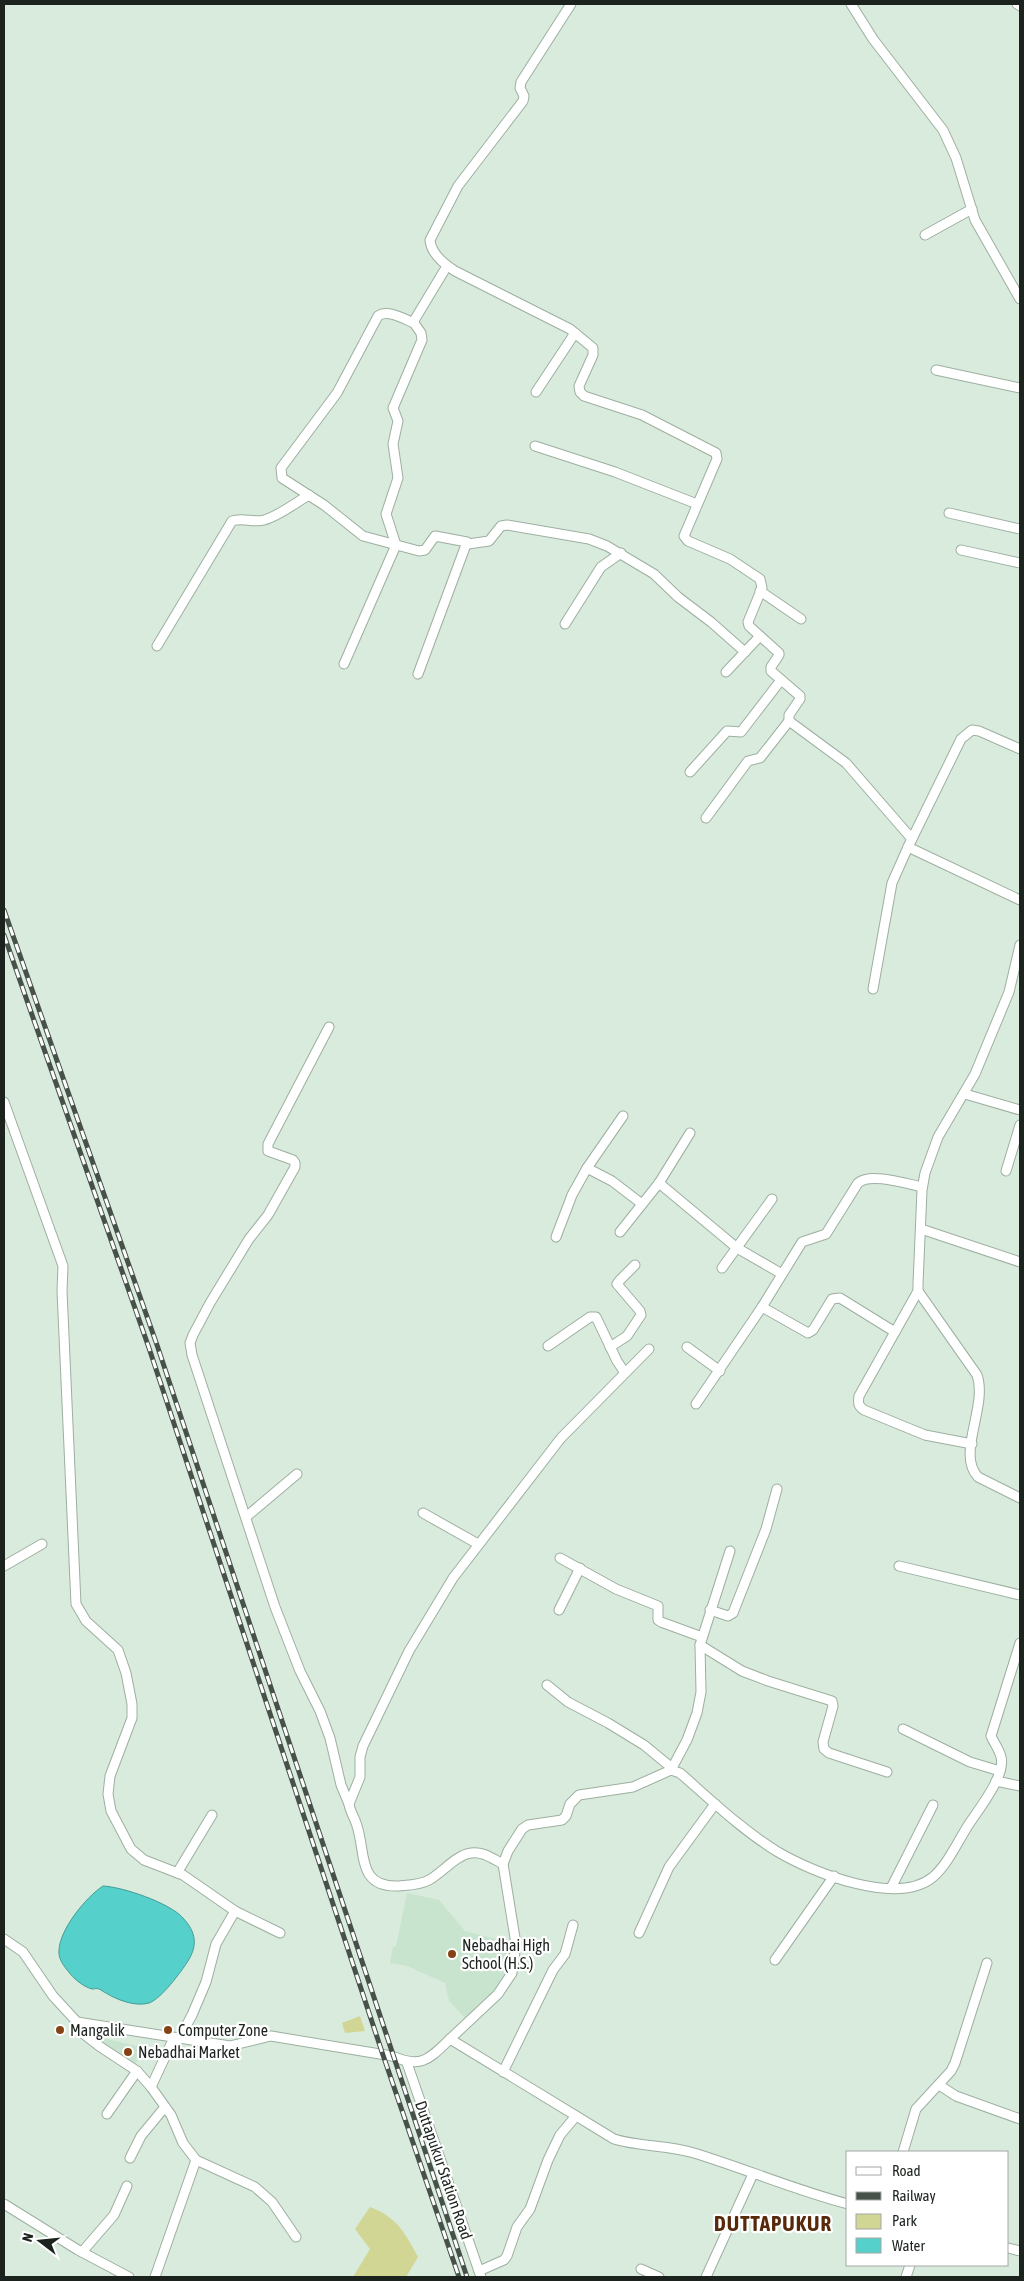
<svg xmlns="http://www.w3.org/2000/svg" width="1024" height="2281" font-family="'Asap Condensed',sans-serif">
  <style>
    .built { fill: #c9e4ce }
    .green { fill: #d2d695 }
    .water { fill: #56d0cb; stroke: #459c97 }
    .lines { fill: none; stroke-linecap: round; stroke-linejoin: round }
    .street-casing { stroke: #9dafa0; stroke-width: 11 }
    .street { stroke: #fff; stroke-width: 9 }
    .rail-casing { stroke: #47514a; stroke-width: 5 }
    .rail { stroke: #fff; stroke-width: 3; stroke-dasharray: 9; stroke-linecap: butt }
    .poi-dot { fill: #854214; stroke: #fff; stroke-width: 2 }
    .labels { text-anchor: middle; stroke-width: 4.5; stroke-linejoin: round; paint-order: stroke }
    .poi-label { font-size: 16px; fill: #1c231e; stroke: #fff; text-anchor: start }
    .street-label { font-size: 16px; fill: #1c231e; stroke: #fff }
    .district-label { font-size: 21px; font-weight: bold; letter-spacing: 1px; fill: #57290a; stroke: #fff }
  </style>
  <rect width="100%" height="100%" fill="#d8ebdc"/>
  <!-- built -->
  <g class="built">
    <polygon points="407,1893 439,1900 465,1931 511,1943 512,1962 506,1978 467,2020 449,2001 445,1983 407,1966 390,1963 393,1947 396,1946"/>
    <polygon points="91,2035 136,2046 137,2044 147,2048 134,2066"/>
  </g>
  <!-- green -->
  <g class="green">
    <polygon points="360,2016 365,2031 345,2033 342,2023"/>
    <path d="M 370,2207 C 397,2217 405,2233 418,2257 L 406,2277 L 353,2277 L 370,2249 L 355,2229 Z"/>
  </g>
  <!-- water -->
  <path class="water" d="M 103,1886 C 123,1887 170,1903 183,1918 C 196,1932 198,1945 188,1961 C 181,1972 161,1999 149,2003 C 136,2007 117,2000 106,1993 C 105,1993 100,1989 99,1989 C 97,1988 94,1989 92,1989 C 82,1986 73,1978 68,1971 C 63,1965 58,1958 59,1950 C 60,1929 86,1897 103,1886 Z"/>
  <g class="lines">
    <defs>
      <g id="street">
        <path d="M 571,4 L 521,82 L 520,88 L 524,96 L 523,101 L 458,186 L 430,240 C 431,254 444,264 455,271 L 570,329 L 593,348 L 593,355 L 579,386 L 580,392 L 584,396 L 642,415 L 716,453 L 717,459 L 684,536 L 688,541 L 730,559 L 760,579 L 762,588 L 748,622 L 749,626 L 779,653 L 779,655 L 771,667 L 771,671 L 800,696 L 800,699 L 789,715 L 789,721 L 846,763 L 912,839"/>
        <polyline points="851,4 873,39 943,130 956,158 975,220 1020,299"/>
        <polyline points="1017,4 1020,6"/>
        <polyline points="925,235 972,209"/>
        <path d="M 414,323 C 404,319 388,309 378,316 L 337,393 L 281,468 L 282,478 L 324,505 L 363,536 L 419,551 L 425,550 L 435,536 L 467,542 L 418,674"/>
        <polyline points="936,370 1020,388"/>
        <polyline points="536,392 575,333"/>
        <polyline points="535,446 615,472 697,504"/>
        <polyline points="949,513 1020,529"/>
        <polyline points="468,544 489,541 501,526 507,525 589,539 607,546 654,574 678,597 711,622 745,652"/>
        <polyline points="961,550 1020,563"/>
        <polyline points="760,591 801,619"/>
        <polyline points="565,624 601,567 621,553"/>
        <path d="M 157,646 L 232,521 C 242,517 253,523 264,520 C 279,516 295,503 309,495"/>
        <polyline points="344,664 396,545 386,514 398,478 393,444 398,421 393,408 422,340 421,333 414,323 415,319 447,266"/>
        <polyline points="726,672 760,636"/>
        <polyline points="690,772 727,731 741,732 781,680"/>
        <polyline points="706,818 748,761 760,758 789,721"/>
        <polyline points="908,847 1020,900"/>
        <path d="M 1020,945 L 1009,992 L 975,1074 L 938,1137 L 925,1173 L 922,1190 L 918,1284 L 918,1291 L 977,1375 C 988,1406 956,1454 978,1477 L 1020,1498"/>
        <polyline points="873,989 892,883 908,847 961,739 972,730 979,731 1020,749"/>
        <polyline points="329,1027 268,1144 268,1151 293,1160 295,1163 295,1167 268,1215 249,1239 210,1303 193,1335 190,1343 192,1355 275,1607 300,1671 320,1711 330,1738 341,1785 349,1804"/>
        <polyline points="965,1094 1020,1110"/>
        <polyline points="4,1102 63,1266 62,1291 76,1604 86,1621 118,1650 126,1673 132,1704 132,1718 110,1776 108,1794 111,1811 131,1849 144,1860 183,1875 235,1911 280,1933"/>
        <polyline points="587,1168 612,1181 642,1204"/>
        <polyline points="1006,1171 1020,1125"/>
        <polyline points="659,1183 737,1248 782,1274"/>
        <polyline points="921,1229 1020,1262"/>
        <polyline points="620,1232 659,1183 690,1133"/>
        <polyline points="556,1237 572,1195 587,1168 623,1116"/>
        <polyline points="722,1268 772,1199"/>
        <path d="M 918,1291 L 859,1396 C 858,1403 858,1406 864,1410 L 925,1435 L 972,1444"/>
        <polyline points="762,1307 808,1333 813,1330 832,1299 840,1298 895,1332"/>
        <polyline points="548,1346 590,1317 596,1317 617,1361 625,1373"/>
        <polyline points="610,1347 627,1336 641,1315 640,1311 617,1284 620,1280 635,1265"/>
        <polyline points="687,1347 720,1371"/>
        <path d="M 696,1404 L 762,1307 L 802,1242 L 826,1234 L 858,1183 C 870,1172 907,1184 922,1187"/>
        <polyline points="423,1513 478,1544"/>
        <polyline points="246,1517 297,1474"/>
        <polyline points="560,1558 616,1589 658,1606 658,1620 661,1622 702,1637"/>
        <polyline points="4,1566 42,1544"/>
        <polyline points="899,1566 1020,1595"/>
        <polyline points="559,1610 580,1568"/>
        <polyline points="710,1610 728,1616 733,1613 766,1529 777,1489"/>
        <polyline points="700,1645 742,1671 768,1681 832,1701 833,1706 823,1742 824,1749 829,1753 887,1772"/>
        <polyline points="547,1685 568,1702 608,1723 644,1745 672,1768"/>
        <polyline points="903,1729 970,1762 1000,1771"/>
        <polyline points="671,1770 687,1740 697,1713 701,1692 700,1645 730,1551"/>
        <polyline points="996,1781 1020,1786"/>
        <path d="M 503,1864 C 493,1859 483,1851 471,1853 C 456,1855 442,1873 429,1880 C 420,1885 409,1885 399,1886 C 357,1888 366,1853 357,1826 C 355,1818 350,1812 349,1804 L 360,1777 L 360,1757 L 363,1746 L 409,1651 L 453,1578 L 561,1438 L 649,1349"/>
        <polyline points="177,1873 212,1815"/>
        <polyline points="891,1888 933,1805"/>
        <polyline points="639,1933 669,1867 715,1804"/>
        <polyline points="4,1939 23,1952 53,1996 77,2022 81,2032 99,2046 137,2071 151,2087"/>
        <polyline points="775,1960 834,1876"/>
        <path d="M 77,2022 L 230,2046 L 271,2036 L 392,2056 C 422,2069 429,2059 450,2039 L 614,2139 C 640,2147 668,2145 694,2153 C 746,2169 795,2190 848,2204"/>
        <path d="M 450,2039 L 498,1994 L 512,1973 L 516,1944 L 503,1864 L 508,1851 L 522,1829 L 528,1825 L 562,1820 L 566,1816 L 570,1804 L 579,1795 L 633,1787 L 671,1770 L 680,1773 C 712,1801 742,1830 778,1852 C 812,1872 897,1907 933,1877 C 948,1864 958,1841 969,1824 C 979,1809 1006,1775 1001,1757 C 999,1749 994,1743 991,1736 L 1020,1643"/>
        <polyline points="407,2063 481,2277"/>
        <polyline points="503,2072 553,1970 565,1954 573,1925"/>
        <polyline points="939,2085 956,2096 1020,2119"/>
        <polyline points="107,2114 137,2071"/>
        <polyline points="903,2152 916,2109 951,2071 955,2063 987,1963"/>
        <polyline points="130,2158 141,2136 165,2107"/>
        <polyline points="196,2160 255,2187 272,2202 296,2237"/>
        <polyline points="4,2204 78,2250 129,2277"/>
        <polyline points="1008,2248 1020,2251"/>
        <polyline points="82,2252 114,2215 127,2186"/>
        <polyline points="641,2269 659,2277"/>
        <polyline points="479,2271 504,2260 507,2256 517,2227 530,2209 548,2160 560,2135 576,2116"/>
        <polyline points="155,2277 196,2160 183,2143 171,2115 151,2087 171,2044 179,2039 192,2015 206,1982 216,1944 235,1911"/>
        <polyline points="706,2277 753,2174"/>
        <polyline points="906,2277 910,2265"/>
      </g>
    </defs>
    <!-- street casing -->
    <use href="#street" class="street-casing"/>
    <!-- street -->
    <use href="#street" class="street"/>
    <defs>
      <g id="rail">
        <polyline points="4,910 157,1345 467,2277"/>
        <polyline points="4,935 149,1348 383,2055 459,2277"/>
      </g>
    </defs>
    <!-- rail casing -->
    <use href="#rail" class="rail-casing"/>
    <!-- rail -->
    <use href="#rail" class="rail"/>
  </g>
  <!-- markers -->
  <g class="poi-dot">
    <circle cx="452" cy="1954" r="5"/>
    <circle cx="60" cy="2030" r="5"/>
    <circle cx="168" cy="2030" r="5"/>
    <circle cx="128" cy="2052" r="5"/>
  </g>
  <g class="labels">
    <!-- poi labels -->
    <g class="poi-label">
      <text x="462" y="1951">Nebadhai High<tspan x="462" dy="18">School (H.S.)</tspan></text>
      <text x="70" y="2036">Mangalik</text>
      <text x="178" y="2036">Computer Zone</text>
      <text x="138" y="2058">Nebadhai Market</text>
    </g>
    <!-- street labels -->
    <g class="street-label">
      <text transform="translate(444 2170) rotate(71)" y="6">Duttapukur Station Road</text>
    </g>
    <!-- district labels -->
    <g class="district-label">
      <text x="773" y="2231">DUTTAPUKUR</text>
    </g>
  </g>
  <!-- border -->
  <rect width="1024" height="2281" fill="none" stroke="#1c231e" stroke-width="10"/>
  <!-- legend -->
  <rect x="846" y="2151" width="162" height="115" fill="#ffffff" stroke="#a4a7a5"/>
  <rect x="856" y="2167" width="25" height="8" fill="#ffffff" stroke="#a4a7a5"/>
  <text x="892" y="2176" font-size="15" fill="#1c231e">Road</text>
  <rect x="856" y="2192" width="25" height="8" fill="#47514a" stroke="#a4a7a5"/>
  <text x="892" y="2201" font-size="15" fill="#1c231e">Railway</text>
  <rect x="856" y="2214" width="25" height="15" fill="#d2d695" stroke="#a4a7a5"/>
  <text x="892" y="2226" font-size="15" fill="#1c231e">Park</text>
  <rect x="856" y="2238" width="25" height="15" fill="#56d0cb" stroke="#a4a7a5"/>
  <text x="892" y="2251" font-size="15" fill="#1c231e">Water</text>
  <!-- north arrow -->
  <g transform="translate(40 2241) rotate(286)" stroke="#ffffff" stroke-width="4" paint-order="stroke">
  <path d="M0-4L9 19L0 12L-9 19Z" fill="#1c231e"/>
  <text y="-8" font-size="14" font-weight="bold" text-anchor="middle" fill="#1c231e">N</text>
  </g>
</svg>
